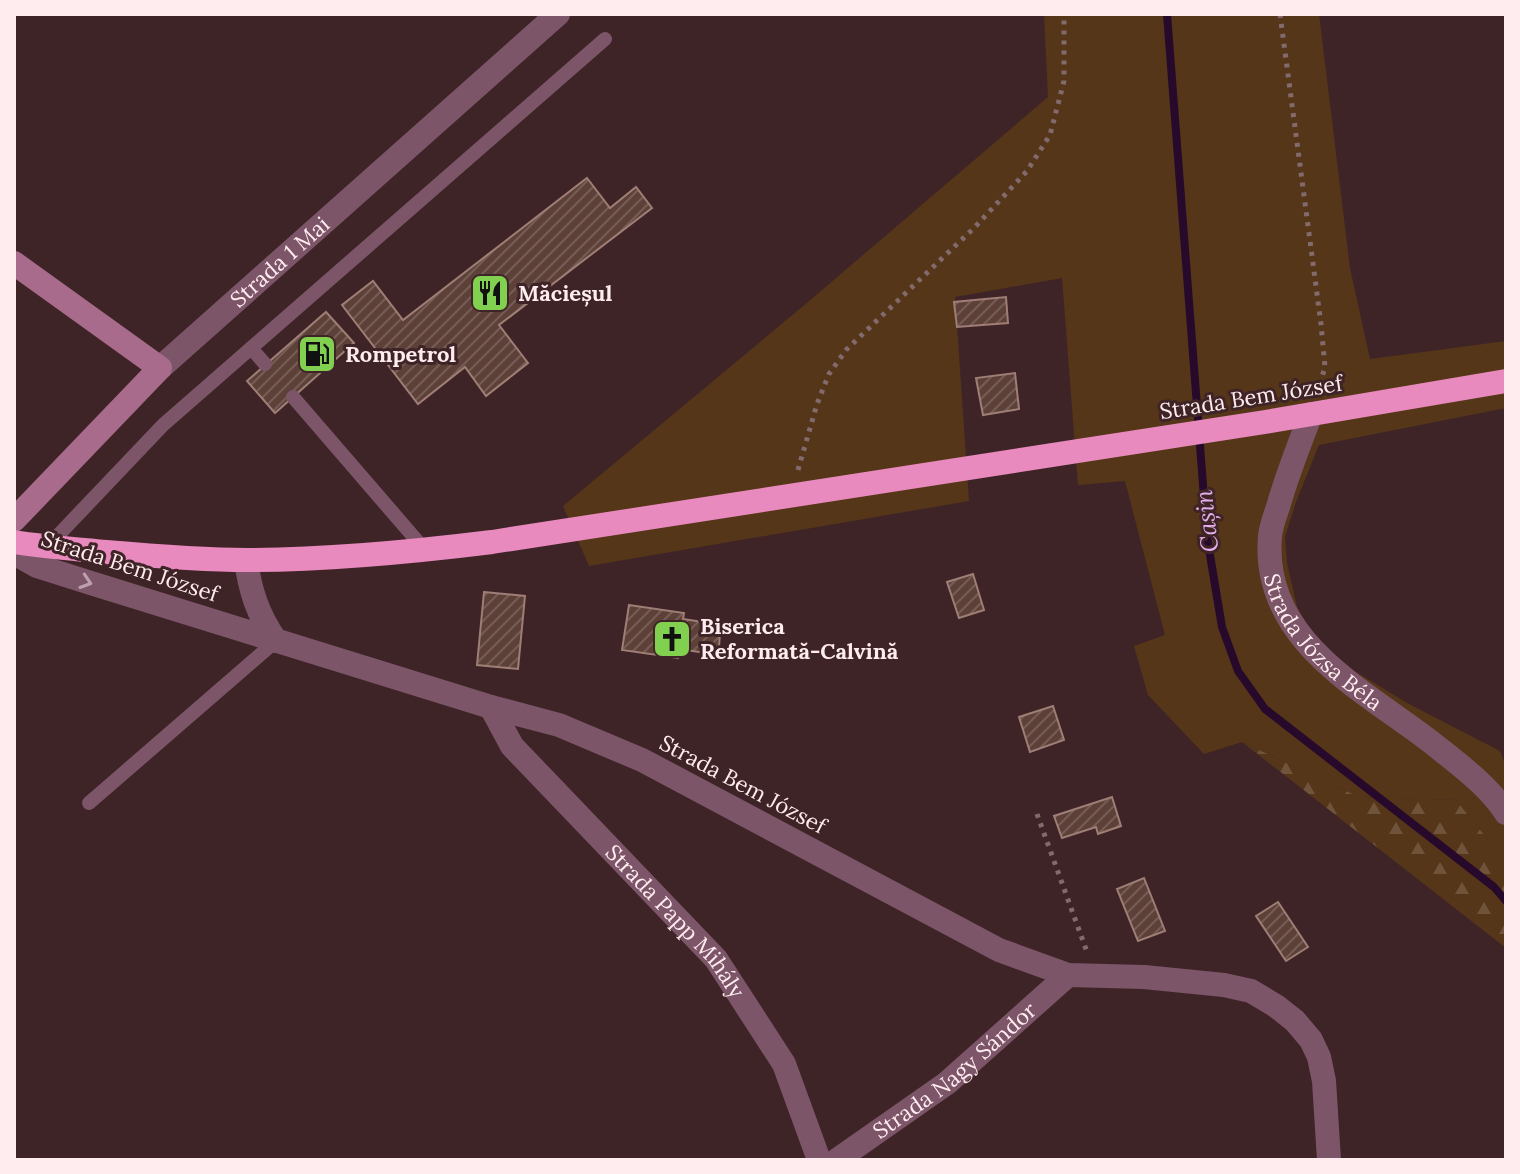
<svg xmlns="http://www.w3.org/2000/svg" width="1520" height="1174" font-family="Lora,serif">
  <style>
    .green { fill: #563619 }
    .forest { fill: url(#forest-firs) }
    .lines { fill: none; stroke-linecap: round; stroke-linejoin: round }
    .stream { stroke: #270a2b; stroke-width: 8 }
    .building { fill: url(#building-hatch); stroke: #9e7e75; stroke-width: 2 }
    .path { stroke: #826a6d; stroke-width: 5; stroke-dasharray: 4 6; stroke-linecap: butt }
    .lane { stroke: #7c5569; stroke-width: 14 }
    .street { stroke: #7c5569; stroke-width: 24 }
    .secondary { stroke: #a86b8b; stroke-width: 24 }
    .highway { stroke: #e88abd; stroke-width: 24 }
    .oneway { stroke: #bea0ac }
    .labels { text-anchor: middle; stroke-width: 6; stroke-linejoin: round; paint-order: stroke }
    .street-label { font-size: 22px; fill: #ffecee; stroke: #3f2427 }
    .poi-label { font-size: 22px; font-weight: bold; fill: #ffecee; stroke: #3f2427; text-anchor: start }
    .water-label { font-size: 24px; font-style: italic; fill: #e4afeb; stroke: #3f2427 }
  </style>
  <defs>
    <pattern id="forest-firs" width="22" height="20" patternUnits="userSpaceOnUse" patternTransform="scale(2)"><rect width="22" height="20" fill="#563619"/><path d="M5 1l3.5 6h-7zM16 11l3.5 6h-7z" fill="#6f533b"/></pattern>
    <pattern id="building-hatch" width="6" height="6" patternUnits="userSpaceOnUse" patternTransform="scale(2)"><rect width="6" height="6" fill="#5d4139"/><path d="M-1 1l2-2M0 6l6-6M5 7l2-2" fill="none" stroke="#755d56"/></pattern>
  </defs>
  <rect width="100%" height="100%" fill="#3f2427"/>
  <!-- green -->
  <polygon class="green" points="1044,14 1319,14 1350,268 1370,359 1506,341 1506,408 1319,445 1296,502 1285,537 1287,563 1297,607 1313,634 1326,649 1353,670 1407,703 1500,751 1506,766 1506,862 1456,800 1359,797 1242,742 1204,754 1148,695 1134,646 1165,635 1125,481 1078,485 1062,278 955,297 969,501 589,566 563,506 808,302 1048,97"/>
  <!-- forest -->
  <polygon class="forest" points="1242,742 1359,797 1456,800 1506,862 1506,948"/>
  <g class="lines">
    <!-- stream -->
    <polyline class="stream" points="1167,14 1207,537 1222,627 1238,671 1265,709 1494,887 1506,901"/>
  </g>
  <!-- building -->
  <g class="building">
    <polygon points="587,178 610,208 636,187 652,208 499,325 528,363 486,396 465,367 418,404 342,305 373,281 403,320"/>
    <polygon points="1006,297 1008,323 957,327 954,302"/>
    <polygon points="326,312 354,343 275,413 247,381"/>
    <polygon points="1015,373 1019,409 983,415 976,378"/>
    <polygon points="973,574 984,610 959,618 947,582"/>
    <polygon points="484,592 525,596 518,669 477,665"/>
    <polygon points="629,605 684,613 683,619 709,623 720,631 719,648 705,653 680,649 678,658 622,650"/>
    <polygon points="1053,706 1064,740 1030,752 1019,717"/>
    <polygon points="1112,797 1121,826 1098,834 1096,827 1062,838 1054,816"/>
    <polygon points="1144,878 1165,931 1138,941 1117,889"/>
    <polygon points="1278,902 1308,947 1286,961 1256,916"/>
  </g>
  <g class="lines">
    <!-- path -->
    <g class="path">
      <polyline points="1280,14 1321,324 1325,367 1318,390"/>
      <polyline points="798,470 817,404 829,374 846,350 975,227 1027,171 1050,135 1064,81 1064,14"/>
      <polyline points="1037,814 1087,952"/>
    </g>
    <!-- lane -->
    <g class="lane">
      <polyline points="251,348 265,364"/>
      <polyline points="293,397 425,550"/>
      <polyline points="47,547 163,425 605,39"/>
      <polyline points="89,803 276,641"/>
    </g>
    <!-- street -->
    <g class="street">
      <path id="s1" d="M 160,368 L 558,14"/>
      <path id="s2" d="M 1311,414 C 1299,445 1287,475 1278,507 C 1275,516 1271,526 1270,536 C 1261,640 1361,688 1431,742 C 1457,763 1488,785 1506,813"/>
      <polyline points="14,553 37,566 94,584 491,707 559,725 642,760 999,950 1068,975 1144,977 1224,985 1251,991 1276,1006 1295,1021 1311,1040 1319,1057 1324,1081 1329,1160"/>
      <path d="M 246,560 C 250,591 258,615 276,641"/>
      <path id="s3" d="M 491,707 L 512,746 L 716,959 L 784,1064 L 819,1160"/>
      <path id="s4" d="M 837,1160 L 947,1083 L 1068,975"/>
    </g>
    <!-- secondary -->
    <polyline class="secondary" points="14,263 160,368 14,520"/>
    <!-- highway -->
    <path class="highway" d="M 14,542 C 45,547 75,549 106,552 C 152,556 200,560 247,560 C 329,560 411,552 492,542 L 1265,422 L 1506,381"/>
  </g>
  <!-- one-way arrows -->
  <defs><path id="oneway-chevron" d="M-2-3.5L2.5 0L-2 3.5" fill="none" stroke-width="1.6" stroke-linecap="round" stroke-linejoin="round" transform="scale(2)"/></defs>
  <use class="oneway" href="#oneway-chevron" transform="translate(86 582) rotate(18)"/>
  <!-- icons -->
  <defs>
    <symbol id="restaurant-square" viewBox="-11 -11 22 22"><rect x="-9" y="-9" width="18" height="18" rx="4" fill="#82d050" stroke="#3f2427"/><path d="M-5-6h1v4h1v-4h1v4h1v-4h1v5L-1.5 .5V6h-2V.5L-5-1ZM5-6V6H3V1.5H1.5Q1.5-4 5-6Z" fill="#111"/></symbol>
    <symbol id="fuel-square" viewBox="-11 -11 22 22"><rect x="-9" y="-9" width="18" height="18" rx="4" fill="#82d050" stroke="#3f2427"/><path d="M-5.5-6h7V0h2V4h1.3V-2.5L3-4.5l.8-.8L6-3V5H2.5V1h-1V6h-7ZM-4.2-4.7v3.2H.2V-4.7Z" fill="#111"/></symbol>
    <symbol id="church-square" viewBox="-11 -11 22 22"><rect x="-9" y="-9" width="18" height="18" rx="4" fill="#82d050" stroke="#3f2427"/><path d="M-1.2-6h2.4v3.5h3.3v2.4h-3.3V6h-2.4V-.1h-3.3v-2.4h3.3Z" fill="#111"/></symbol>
  </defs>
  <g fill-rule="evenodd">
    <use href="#restaurant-square" x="468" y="271" width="44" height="44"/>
    <use href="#fuel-square" x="295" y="332" width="44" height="44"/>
    <use href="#church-square" x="650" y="617" width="44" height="44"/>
  </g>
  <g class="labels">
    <!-- street labels -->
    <g class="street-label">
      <text dy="8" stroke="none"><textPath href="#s1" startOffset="160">Strada 1 Mai</textPath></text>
      <text transform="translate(1251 397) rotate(-9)" y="8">Strada Bem József</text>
      <text transform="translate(130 566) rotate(18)" y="8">Strada Bem József</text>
      <text dy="8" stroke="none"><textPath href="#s2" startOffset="254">Strada Józsa Béla</textPath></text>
      <text transform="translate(743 784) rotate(28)" y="8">Strada Bem József</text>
      <text dy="8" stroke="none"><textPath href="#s3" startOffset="284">Strada Papp Mihály</textPath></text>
      <text dy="8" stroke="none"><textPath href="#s4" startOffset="148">Strada Nagy Sándor</textPath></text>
    </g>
    <!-- poi labels -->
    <g class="poi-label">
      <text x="518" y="301">Măcieșul</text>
      <text x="345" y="362">Rompetrol</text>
      <text x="700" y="634">Biserica<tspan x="700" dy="25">Reformată-Calvină</tspan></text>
    </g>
    <!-- water labels -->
    <g class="water-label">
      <text transform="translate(1207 521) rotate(-96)" y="8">Cașin</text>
    </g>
  </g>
  <!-- border -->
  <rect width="1520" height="1174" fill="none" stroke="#ffecee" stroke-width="32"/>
</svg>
